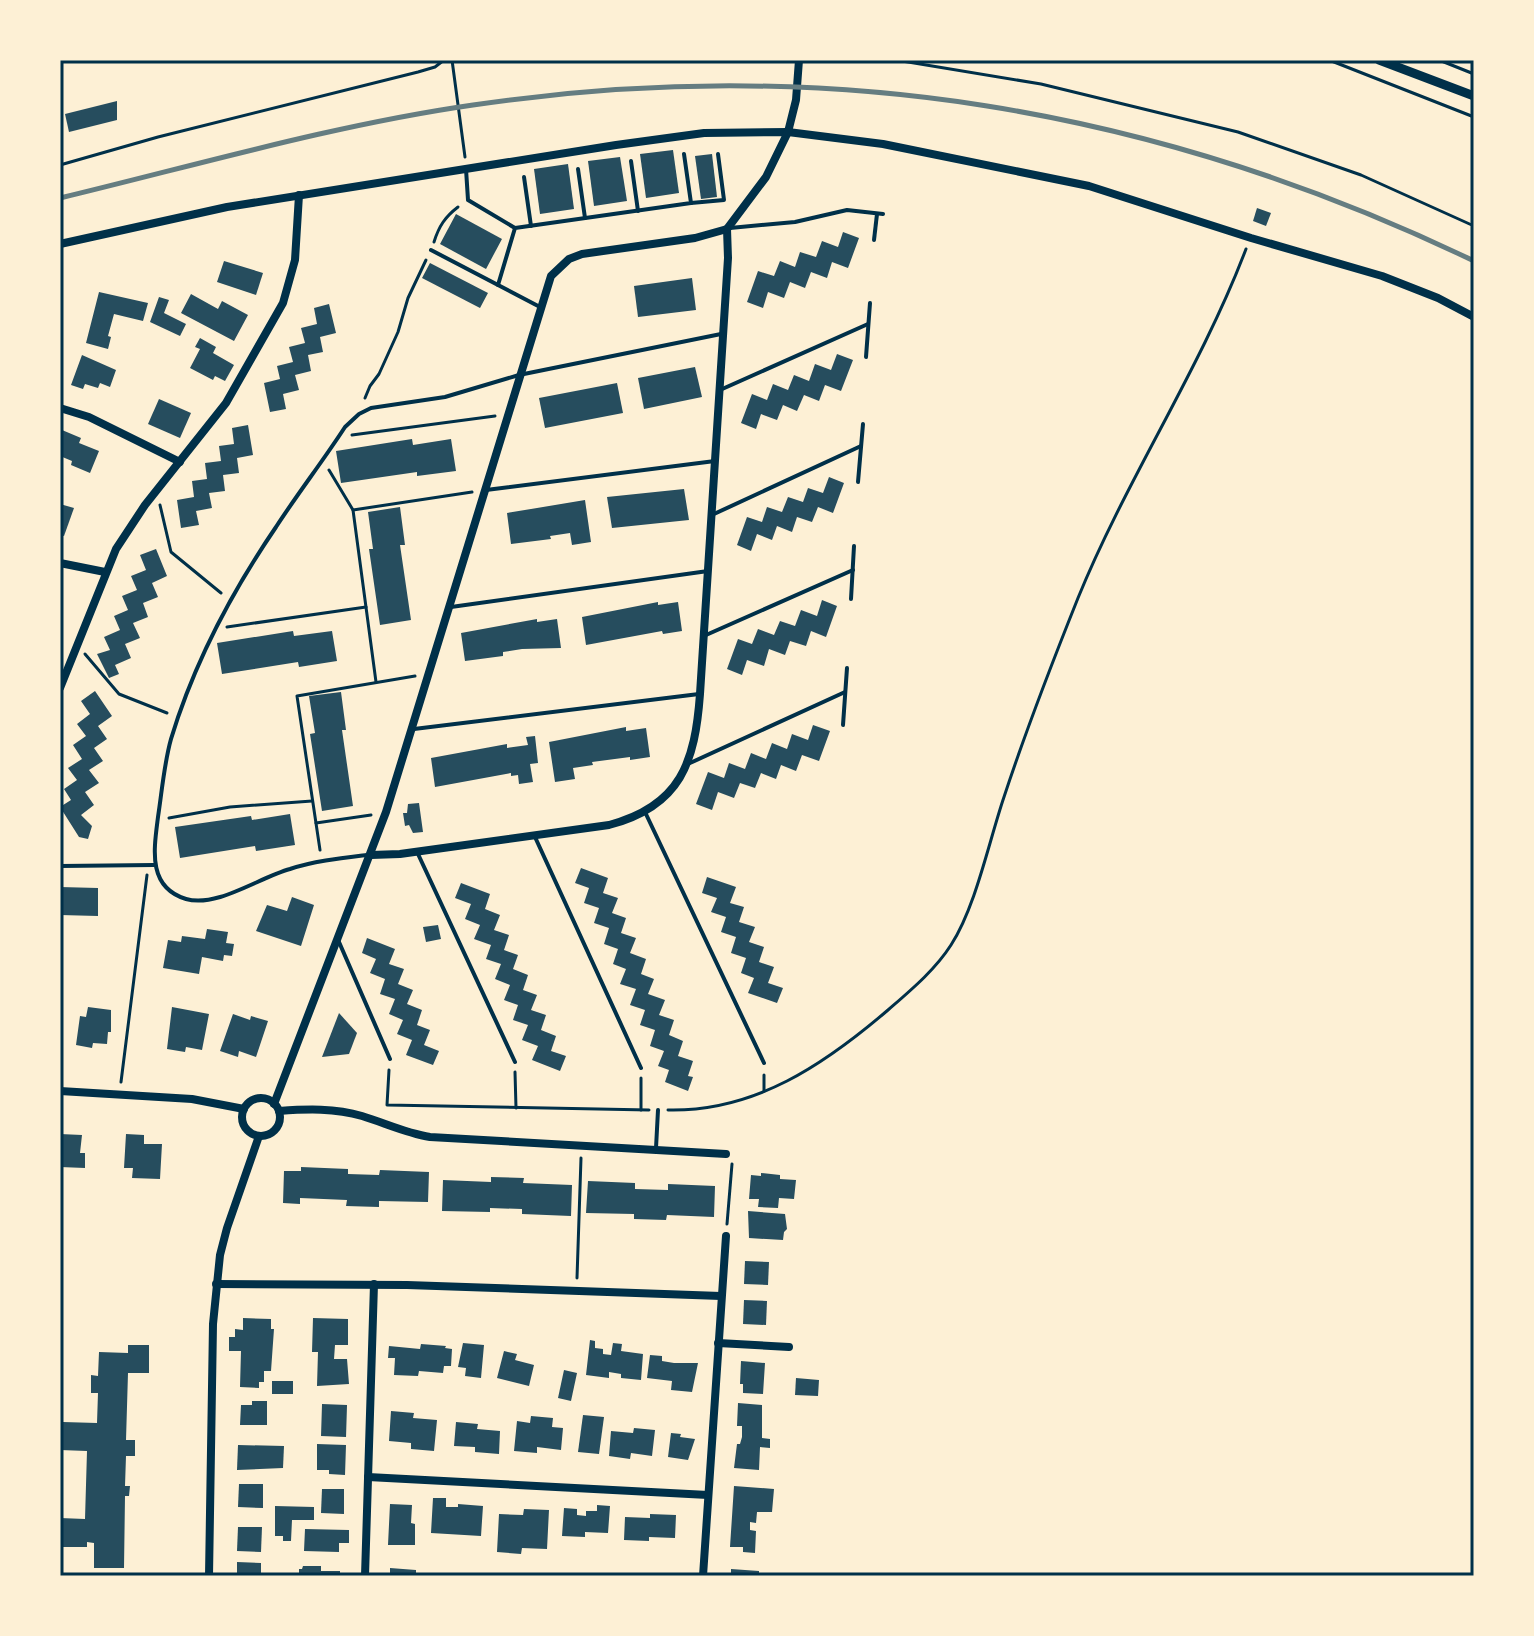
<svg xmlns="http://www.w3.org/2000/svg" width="1534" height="1636" font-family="'Asap Condensed',sans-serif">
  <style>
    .building { fill: #264d5e }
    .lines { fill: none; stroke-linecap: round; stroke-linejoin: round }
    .path { stroke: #003049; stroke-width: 3 }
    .service { stroke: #003049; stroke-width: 4 }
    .minor { stroke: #003049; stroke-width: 8 }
    .tertiary { stroke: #003049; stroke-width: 9 }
    .rail { stroke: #657d81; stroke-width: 5 }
    .neatline { fill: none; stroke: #003049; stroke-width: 3 }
  </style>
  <rect width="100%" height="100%" fill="#fdf0d5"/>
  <!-- building -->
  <g class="building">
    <polygon points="117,101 117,120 69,132 65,114"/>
    <polygon points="673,150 679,193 646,198 640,154"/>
    <polygon points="712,154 717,197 701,199 695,156"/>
    <polygon points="620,157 627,201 594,206 588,161"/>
    <polygon points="568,164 574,209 540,214 534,169"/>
    <polygon points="1257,208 1271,213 1266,226 1253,221"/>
    <polygon points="456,214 502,239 486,269 440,244"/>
    <polygon points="843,232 859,238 848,268 832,262 827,278 811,272 805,288 790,282 784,298 768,292 763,308 747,302 758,271 774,276 780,261 795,267 800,252 816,257 822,241 838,247"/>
    <polygon points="224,261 263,273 256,295 217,282"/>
    <polygon points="430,263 488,293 480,308 422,278"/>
    <polygon points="692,278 696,310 638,317 634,286"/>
    <polygon points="99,292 148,303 143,321 114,314 108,336 111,337 108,349 86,343"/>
    <polygon points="191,294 218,309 222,301 248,315 234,341 181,313"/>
    <polygon points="159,297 169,300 164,313 186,324 180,336 150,322"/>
    <polygon points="329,304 336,333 320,337 323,352 308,355 311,371 295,375 299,390 283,394 286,409 270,412 264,383 280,379 277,366 293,362 289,347 305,343 301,328 317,324 314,308"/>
    <polygon points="200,338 216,347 213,353 234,365 225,381 215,376 213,380 190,368 200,349 195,347"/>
    <polygon points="837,354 853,360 841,391 825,385 819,401 804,395 797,411 783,405 777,420 761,414 756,429 741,423 752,394 767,400 773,384 788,390 794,375 809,381 815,364 831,370"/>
    <polygon points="82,355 116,370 110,387 100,383 98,388 85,384 83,389 71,385"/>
    <polygon points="695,367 702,397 644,409 638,378"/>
    <polygon points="617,383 623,413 545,428 539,398"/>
    <polygon points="159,399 191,413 180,438 148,424"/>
    <polygon points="248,425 253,455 237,458 239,473 223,475 225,491 209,493 212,508 196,511 199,525 181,528 177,500 194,497 192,481 207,479 205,463 221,461 219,446 234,444 232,428"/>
    <polygon points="62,430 81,438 79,443 99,451 90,473 71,465 72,461 60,456"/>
    <polygon points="412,439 413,445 451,439 456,471 417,476 417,472 341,483 336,451"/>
    <polygon points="829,477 844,483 833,513 818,507 812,522 797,517 792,532 777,526 772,540 757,534 751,551 737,545 747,517 762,522 767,507 782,512 788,497 803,502 808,488 823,493"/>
    <polygon points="684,489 689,520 612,528 607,497"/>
    <polygon points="585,500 591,542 572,545 570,533 550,536 551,539 511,544 507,513"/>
    <polygon points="60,504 74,508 64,536 60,535"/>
    <polygon points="400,507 405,545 400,545 411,620 380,625 369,549 373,549 368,512"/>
    <polygon points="156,549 167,576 152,583 158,597 143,603 148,617 133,623 140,638 125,644 131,658 115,665 119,674 109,678 97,654 110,650 104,637 120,630 114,616 128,610 122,596 137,590 131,576 146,570 140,555"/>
    <polygon points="822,600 837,606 826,637 811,631 806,646 790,641 785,655 769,649 764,666 747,660 742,675 727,669 738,639 752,644 758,629 774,635 780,621 795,626 801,610 817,616"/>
    <polygon points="658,602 658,605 678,602 682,631 663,634 662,631 586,645 582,617"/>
    <polygon points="537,619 537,622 557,619 561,648 522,649 503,652 503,656 465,661 461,633"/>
    <polygon points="293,631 294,636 332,631 337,661 299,667 298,662 222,674 217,643"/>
    <polygon points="95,691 112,716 98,726 107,739 94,748 103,761 89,770 99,783 85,792 94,805 81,815 92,826 88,839 79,837 60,807 71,800 64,789 77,780 68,768 82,759 73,745 86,736 77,724 90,714 81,701"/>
    <polygon points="341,692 346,730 342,730 353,806 322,811 310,734 315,733 309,696"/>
    <polygon points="813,725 830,731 819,761 802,755 796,771 781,765 776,779 761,773 755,788 740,783 734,798 718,792 712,810 696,804 708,772 724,778 729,763 745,769 751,753 766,759 772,743 787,749 792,734 808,740"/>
    <polygon points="626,727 626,731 646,728 650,757 630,760 630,757 592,762 593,765 573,768 575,779 555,782 549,742"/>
    <polygon points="535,736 538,763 530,764 533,782 519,784 518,775 511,776 511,773 435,787 431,758 507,744 507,748 528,745 526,737"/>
    <polygon points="419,803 423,832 413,833 409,825 405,826 403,813 407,813 408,804"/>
    <polygon points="290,814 295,845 256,851 255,846 180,858 175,827 251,816 252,820"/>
    <polygon points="581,868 608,878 603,893 618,898 612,913 626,918 621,933 636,938 630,953 646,959 641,974 654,979 648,994 665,1000 659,1015 674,1020 669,1035 683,1041 678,1056 693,1061 688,1076 693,1077 688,1091 665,1082 669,1070 658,1066 664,1051 650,1046 655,1030 640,1025 645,1010 630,1005 636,989 620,984 626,969 613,964 618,949 604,944 609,928 594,923 599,908 584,903 589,888 575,883"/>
    <polygon points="707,877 736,887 730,903 744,907 739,922 755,927 749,942 764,947 759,962 774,967 768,983 783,988 777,1003 748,993 754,978 741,973 746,958 731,953 736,937 721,932 726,917 711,912 717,898 702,893"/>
    <polygon points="461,883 490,894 485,909 500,915 494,930 509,935 504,950 518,955 513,969 528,975 523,990 537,995 531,1010 546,1015 541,1030 556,1036 551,1051 566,1056 560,1071 532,1060 538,1046 522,1040 528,1025 513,1020 518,1005 504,1000 510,985 495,979 501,964 486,959 491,945 474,939 480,925 465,919 471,904 455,898"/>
    <polygon points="60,887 98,888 98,916 60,915"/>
    <polygon points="292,897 314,905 301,946 256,931 267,905 287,911"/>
    <polygon points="438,925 441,939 426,942 423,927"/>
    <polygon points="207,929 228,932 226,943 234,944 232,956 224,955 223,961 202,957 199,974 163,968 168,940 181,942 182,936 205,939"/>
    <polygon points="367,938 395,949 389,964 404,969 398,984 413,990 407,1004 422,1010 417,1025 430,1030 424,1045 439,1051 433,1065 406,1055 412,1040 397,1034 403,1020 389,1014 395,999 380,994 385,979 370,973 376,959 362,953"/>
    <polygon points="88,1007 111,1010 111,1032 108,1032 107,1044 93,1043 92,1048 76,1045 80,1016 86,1017"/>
    <polygon points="172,1007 209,1014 202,1050 186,1047 185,1052 167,1049"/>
    <polygon points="339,1013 357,1033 349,1054 322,1057"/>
    <polygon points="233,1014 250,1020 251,1016 268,1021 256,1057 239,1051 238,1057 220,1051"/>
    <polygon points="60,1134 82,1135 80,1153 85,1153 85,1168 60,1167"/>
    <polygon points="126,1134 144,1135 144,1144 162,1144 160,1179 132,1178 133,1168 124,1168"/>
    <polygon points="301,1167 348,1169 348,1174 379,1175 380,1170 429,1172 428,1202 379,1201 379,1207 346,1206 347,1200 300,1198 300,1204 283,1203 284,1171 301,1171"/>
    <polygon points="761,1173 780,1175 780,1179 796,1180 794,1199 779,1198 778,1208 758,1207 759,1199 749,1199 751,1175 761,1176"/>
    <polygon points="491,1177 524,1178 523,1183 572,1185 571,1216 522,1214 522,1209 490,1208 490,1212 442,1211 443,1180 491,1182"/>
    <polygon points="588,1181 635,1183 635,1189 668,1190 668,1184 715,1186 714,1217 667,1215 666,1220 634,1219 634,1214 586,1213"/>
    <polygon points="748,1211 785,1214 787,1229 784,1232 783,1240 749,1238"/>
    <polygon points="745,1261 769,1262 768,1285 744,1284"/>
    <polygon points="744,1300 767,1301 766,1325 743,1324"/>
    <polygon points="243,1318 271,1319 271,1329 274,1329 271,1371 264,1371 264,1382 259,1382 259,1388 240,1387 241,1351 229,1351 229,1337 235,1337 235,1329 243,1330"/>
    <polygon points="313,1318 348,1319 348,1345 335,1345 334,1359 347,1359 349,1384 317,1386 318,1352 312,1352"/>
    <polygon points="590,1340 595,1341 595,1348 603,1349 603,1354 611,1355 613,1343 622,1344 621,1351 643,1354 641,1380 621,1378 621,1374 609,1372 609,1378 586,1375"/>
    <polygon points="463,1343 484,1345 481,1378 465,1376 466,1368 458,1367"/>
    <polygon points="421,1344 446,1346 445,1348 452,1349 451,1366 444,1366 443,1373 419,1371 418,1376 394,1375 395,1358 388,1358 389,1346 420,1349"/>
    <polygon points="128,1345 149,1345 149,1373 128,1373 126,1440 135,1440 135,1456 126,1456 125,1486 130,1486 129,1496 125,1496 124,1568 94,1568 94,1543 87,1542 87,1547 60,1547 60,1518 85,1519 87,1451 60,1450 60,1408 63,1408 63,1422 97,1423 98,1393 91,1393 91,1375 98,1376 99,1352 128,1353"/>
    <polygon points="504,1351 517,1354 515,1360 534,1365 529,1386 497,1378"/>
    <polygon points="650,1355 662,1356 662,1361 674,1363 698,1363 692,1392 671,1390 672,1381 647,1378"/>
    <polygon points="741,1361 765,1363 763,1394 743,1393 743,1384 740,1384"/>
    <polygon points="564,1370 577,1373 571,1401 558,1398"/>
    <polygon points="796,1378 819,1380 818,1396 795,1395"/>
    <rect x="272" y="1381" width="21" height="13"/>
    <polygon points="252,1401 267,1401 267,1425 240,1425 241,1405 252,1405"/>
    <polygon points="738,1403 762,1405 762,1438 770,1439 770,1448 760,1447 759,1470 734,1468 737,1444 740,1444 742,1437 742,1426 737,1426"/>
    <polygon points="322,1404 347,1405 346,1437 321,1436"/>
    <polygon points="391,1411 414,1413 413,1418 437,1420 434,1451 411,1449 411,1443 389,1441"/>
    <polygon points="583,1415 604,1417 599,1454 578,1452"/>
    <polygon points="531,1416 553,1418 552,1427 563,1428 561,1450 537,1447 537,1453 514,1451 517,1421 530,1423"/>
    <polygon points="456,1422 478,1424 477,1429 500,1431 499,1454 475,1452 475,1447 454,1446"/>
    <polygon points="634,1428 655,1430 652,1456 631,1453 630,1459 609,1456 611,1431 633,1433"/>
    <polygon points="671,1433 681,1434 680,1437 695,1439 688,1460 668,1457"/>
    <polygon points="317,1444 346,1445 345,1475 329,1474 329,1470 317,1470"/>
    <polygon points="238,1445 284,1446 283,1468 237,1470"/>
    <polygon points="239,1484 263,1484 263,1508 238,1507"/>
    <polygon points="734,1486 774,1489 772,1512 757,1512 756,1523 750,1522 750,1530 756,1531 755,1553 743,1552 743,1547 730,1547"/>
    <polygon points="322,1489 344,1489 344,1514 321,1513"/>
    <polygon points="433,1498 446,1498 446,1507 458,1507 458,1504 483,1506 481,1536 431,1533"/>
    <polygon points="390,1504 412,1505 411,1523 415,1524 415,1545 388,1545"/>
    <polygon points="597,1505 610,1506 608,1533 585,1532 585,1537 562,1536 564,1508 577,1509 577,1515 586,1516 586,1511 597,1511"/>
    <polygon points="275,1506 314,1507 314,1520 292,1520 291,1541 283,1541 283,1536 275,1536"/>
    <polygon points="524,1509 549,1510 547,1549 522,1548 521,1554 497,1552 499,1514 523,1515"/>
    <polygon points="650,1514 676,1515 675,1538 649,1537 649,1541 624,1540 625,1517 650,1518"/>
    <polygon points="238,1527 262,1527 261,1552 237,1551"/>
    <polygon points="305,1529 349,1530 349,1543 339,1543 339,1552 304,1551"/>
    <polygon points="237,1562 261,1563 261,1576 237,1576"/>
    <polygon points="303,1566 321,1566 321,1571 340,1571 340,1576 299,1576 299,1569 302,1569"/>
    <polygon points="390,1568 416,1570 416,1576 390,1576"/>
    <polygon points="731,1569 759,1571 759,1576 731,1576"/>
  </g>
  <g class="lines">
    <!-- path -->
    <g class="path">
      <polyline points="452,60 465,157"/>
      <polyline points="896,60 1041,84 1238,132 1361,175 1474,226"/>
      <polyline points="1329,60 1474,117"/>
      <polyline points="1439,60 1474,74"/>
      <polyline points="60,165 158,137 418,72 435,67 444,60"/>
      <path d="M 434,242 C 439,226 445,217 458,207"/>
      <polyline points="365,398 370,386 379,374 398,332 408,298 426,260"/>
      <polyline points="352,435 495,416"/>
      <polyline points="329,470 353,510 376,682"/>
      <polyline points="160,505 171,552 221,593"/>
      <polyline points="353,510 472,492"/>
      <polyline points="227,627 366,607"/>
      <polyline points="85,654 119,694 167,713"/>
      <polyline points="169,818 230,807 312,801"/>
      <polyline points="316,823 371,815"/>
      <polyline points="320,850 297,696 415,676"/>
      <polyline points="389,1070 387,1105 649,1110"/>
      <polyline points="515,1072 516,1108"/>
      <polyline points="121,1082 147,875"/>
      <polyline points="764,1091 764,1075"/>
      <polyline points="641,1110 641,1078"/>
      <path d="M 668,1110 C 755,1112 825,1064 888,1010 C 911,990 935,970 951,945 C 976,906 989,841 1004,797 C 1026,730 1052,663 1078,598 C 1127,478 1200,370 1246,249"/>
      <polyline points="727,1224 732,1164"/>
      <polyline points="577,1278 581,1158"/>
    </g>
    <!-- service -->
    <g class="service">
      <polyline points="631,161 638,211"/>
      <polyline points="466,169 468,200 515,228"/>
      <polyline points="578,169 585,218"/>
      <polyline points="524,177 531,226"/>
      <polyline points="691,203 724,200 718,154"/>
      <polyline points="730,228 795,222 847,210 883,214"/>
      <polyline points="874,240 877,214"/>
      <polyline points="431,250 540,307"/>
      <polyline points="498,285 515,228 691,203 684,154"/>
      <polyline points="866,357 870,303"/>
      <polyline points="720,390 868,324"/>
      <polyline points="858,482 863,424"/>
      <polyline points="486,490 715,461"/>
      <polyline points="714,514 861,446"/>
      <polyline points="851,599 854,546"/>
      <polyline points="451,607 708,571"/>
      <polyline points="706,635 853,570"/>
      <polyline points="843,725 847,668"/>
      <polyline points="414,729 699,694"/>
      <polyline points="690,763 845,692"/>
      <polyline points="645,812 764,1063"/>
      <polyline points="535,837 641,1068"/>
      <polyline points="418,854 515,1062"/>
      <path d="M 367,855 C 342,858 314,861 290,869 C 260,877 217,908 186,899 C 147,887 154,849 158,817 C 162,791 164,764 171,739 C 194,663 231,593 276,527 C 298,493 323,461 345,427 L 359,414 L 371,408 L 445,397 L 519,375 L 721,334"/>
      <polyline points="60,866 154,865"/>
      <polyline points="339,942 390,1059"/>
      <polyline points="656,1148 658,1110"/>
    </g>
    <!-- minor -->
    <g class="minor">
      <polyline points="60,244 227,207 616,145 704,133 788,132 883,144 1089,186 1251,238 1382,276 1438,298 1474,317"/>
      <polyline points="60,408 89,417 180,462"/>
      <polyline points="60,563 105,572"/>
      <polyline points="60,688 116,549 145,505 226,403 283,303 295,260 299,195"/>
      <path d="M 371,855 L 400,854 L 609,825 C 681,806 695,762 700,694 L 728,258 L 727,229 L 766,177 L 788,132 L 796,100 L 799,60"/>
      <polyline points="60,1091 192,1099 244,1109"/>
      <circle cx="261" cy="1117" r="19"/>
      <polyline points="274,1104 386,812 551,276 569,259 582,254 695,238 727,229"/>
      <path d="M 279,1111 C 307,1109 335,1108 362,1116 C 385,1123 406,1133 430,1137 L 726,1154"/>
      <polyline points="216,1284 407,1285 721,1296"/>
      <polyline points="718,1343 789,1347"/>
      <polyline points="368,1477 708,1495"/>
      <polyline points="209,1576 213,1324 220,1255 227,1228 259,1136"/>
      <polyline points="365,1576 374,1284"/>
      <polyline points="703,1576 726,1236"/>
    </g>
    <!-- tertiary -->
    <polyline class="tertiary" points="1379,60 1474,96"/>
    <!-- rail -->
    <path class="rail" d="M 60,198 C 197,165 334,125 473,105 C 824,53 1155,107 1474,261"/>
  </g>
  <!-- border -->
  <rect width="1534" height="1636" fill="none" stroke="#fdf0d5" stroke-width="124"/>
  <rect x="62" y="62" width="1410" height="1512" class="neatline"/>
</svg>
